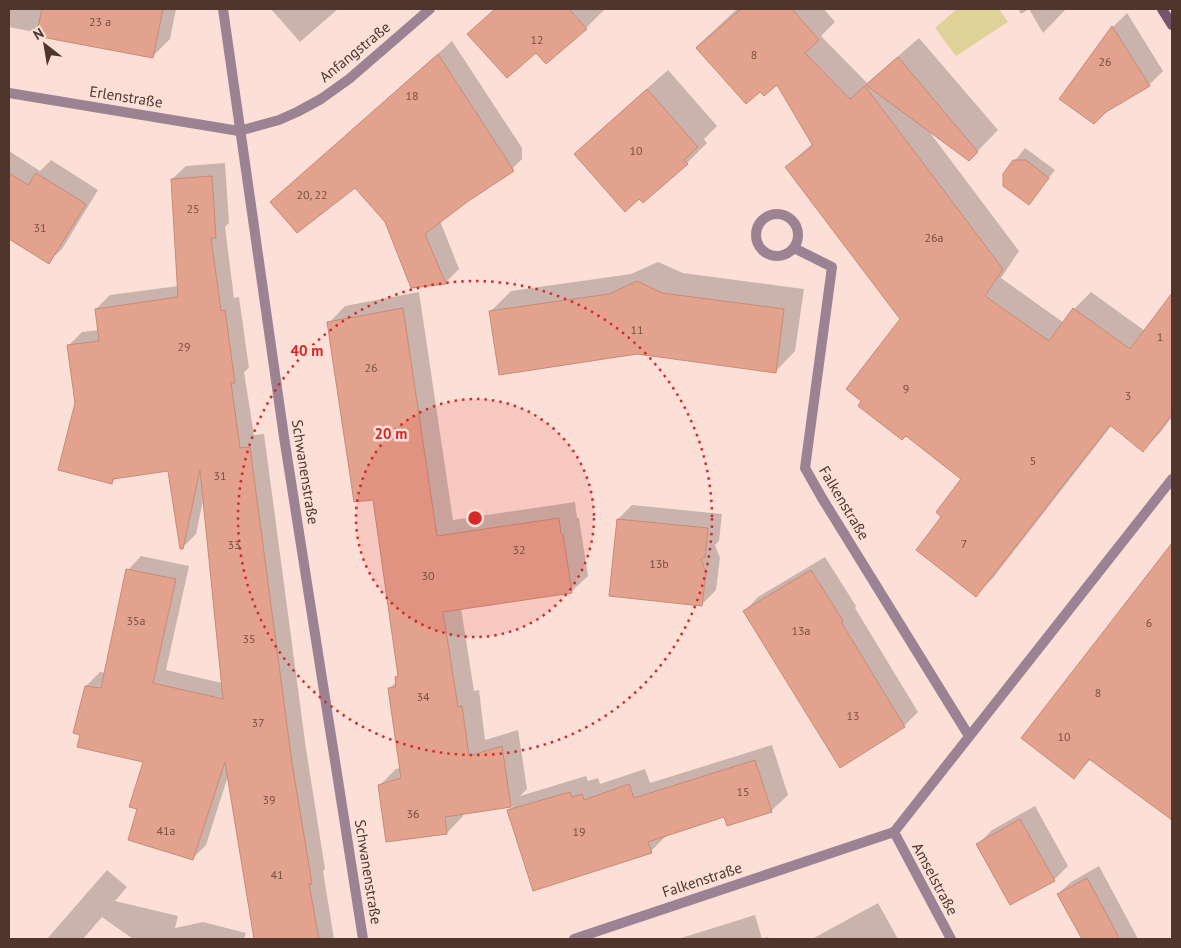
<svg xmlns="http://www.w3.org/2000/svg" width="1181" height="948" font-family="'PT Sans',sans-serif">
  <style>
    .green { fill: #ded299 }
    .shadow { fill: #0003 }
    .building { fill: #e3a28e; stroke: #c88a76 }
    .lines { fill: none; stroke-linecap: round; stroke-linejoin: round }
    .minor { stroke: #9b8394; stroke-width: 10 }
    .secondary { stroke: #76546c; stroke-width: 10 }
    .ring { fill: none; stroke: #d62828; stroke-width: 2.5; stroke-dasharray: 2.5 5 }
    .labels { text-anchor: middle; stroke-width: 5; stroke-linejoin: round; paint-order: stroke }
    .number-label { font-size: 12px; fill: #755045 }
    .street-label { font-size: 15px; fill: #50352d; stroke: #fce0d7 }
    .centre { fill: #d62828; stroke: #fce0d7; stroke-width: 2.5 }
    .ring-label { font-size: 15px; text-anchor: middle; font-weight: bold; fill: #d62828; stroke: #fce0d7; stroke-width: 5; stroke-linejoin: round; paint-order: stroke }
  </style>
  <rect width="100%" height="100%" fill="#fce0d7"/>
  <!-- green -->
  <polygon class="green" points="957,9 999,9 1008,22 956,56 935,28"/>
  <!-- shadow -->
  <g class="shadow">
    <polygon points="9,9 176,9 170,39 153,56 9,27"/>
    <polygon points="271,9 338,9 300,42"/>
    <polygon points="495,9 605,9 586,28 536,51 469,34"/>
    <polygon points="737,9 824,9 835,22 821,36 867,83 919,38 998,130 969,160 928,130 1019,251 1001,278 1064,323 1074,309 1091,292 1145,331 1172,295 1172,417 1160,433 1143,450 1112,425 993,578 976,595 943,517 963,479 902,319 786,167 813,143 777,83 760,90 746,103 696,47"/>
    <polygon points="1018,9 1066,9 1043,33 1029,9 1021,14"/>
    <polygon points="1127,13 1163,71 1149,85 1106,111 1061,98 1113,27"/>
    <polygon points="452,41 522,148 522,159 507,174 440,221 459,269 445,283 386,221 355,186 272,202"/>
    <polygon points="668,70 717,126 704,139 707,143 687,163 576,154 596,134"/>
    <polygon points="1025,148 1055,170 1029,204 1004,174"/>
    <polygon points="9,151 40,171 51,160 98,190 62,249 48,262 9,237"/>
    <polygon points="225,163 229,223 225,227 234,298 239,297 249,368 244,372 254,435 264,434 306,749 325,869 323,871 334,939 259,939 253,900 228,776 206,845 192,859 139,808 144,761 82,735 86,686 100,672 106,673 128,570 141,556 189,566 166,670 222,683 203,500 196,534 182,548 169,469 117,477 112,482 76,403 68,346 82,332 99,330 96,309 110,295 178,286 172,179 186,166"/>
    <polygon points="658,262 683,273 804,289 795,351 775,372 491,311 511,291 631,274"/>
    <polygon points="419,292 453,520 575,502 577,518 579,518 588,576 571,592 461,608 474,691 479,690 485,740 518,730 527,789 520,796 586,776 588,781 598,778 600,784 645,769 650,783 772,745 788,795 771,811 725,816 667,835 651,851 508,811 513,806 463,813 463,816 447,833 380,785 396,769 400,768 389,689 396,682 396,677 399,674 374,498 329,323 345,306"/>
    <polygon points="632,505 722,514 719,541 715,545 720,558 716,590 702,604 618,519"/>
    <polygon points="1172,546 1172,819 1091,759 1074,777 1023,738"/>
    <polygon points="825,557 856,606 855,608 918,712 904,726 745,611 758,597"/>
    <polygon points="1035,806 1068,866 1054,880 978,844 992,830"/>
    <polygon points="1099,866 1138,939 1078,939 1082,937 1058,894 1071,882"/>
    <polygon points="107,870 127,887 115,901 178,916 175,928 203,922 246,933 244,939 133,939 102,917 83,939 47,939"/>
    <polygon points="878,903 898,939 812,939"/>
    <polygon points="755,915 762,939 768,937 769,939 678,939"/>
  </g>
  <!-- building -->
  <g class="building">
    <polygon points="42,9 163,9 153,58 36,36"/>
    <polygon points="495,9 569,9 587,29 546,64 536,53 507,78 467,34"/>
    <polygon points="741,9 792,9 819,40 805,53 850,99 865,86 1003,269 985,296 1049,341 1073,308 1130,349 1172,293 1172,414 1143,452 1110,425 976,597 916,550 941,517 936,512 961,479 906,436 902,440 858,406 861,401 846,389 900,319 785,167 813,146 777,85 764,96 760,92 746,104 696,48"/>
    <polygon points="1112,26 1150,86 1106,112 1094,124 1059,99"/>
    <polygon points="438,54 514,171 467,202 425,234 446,284 411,288 385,222 355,188 297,233 270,202"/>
    <polygon points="898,57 978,152 969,161 866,85"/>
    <polygon points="647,89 698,147 684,160 688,164 643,203 639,199 625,212 574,154"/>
    <polygon points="1013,160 1026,160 1049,178 1029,205 1003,186 1003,174"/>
    <polygon points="9,173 28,185 36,173 86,204 49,264 9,239"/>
    <polygon points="212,176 216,238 211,238 221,311 225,310 235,383 231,383 240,448 250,447 292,763 312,884 309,884 319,939 254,939 225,762 193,860 128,840 137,809 129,807 143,762 77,747 80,735 73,733 85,686 101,688 126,569 176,579 153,683 223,699 200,470 183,549 180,549 168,471 113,479 112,484 58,470 75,403 67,345 99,341 95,309 178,297 171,179"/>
    <polygon points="637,281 662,293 784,309 776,373 637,354 499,375 489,311 609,294"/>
    <polygon points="403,308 437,536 559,518 561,534 563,534 572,593 443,612 458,707 462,706 469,756 502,746 511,807 445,817 447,834 386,842 378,785 401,778 388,688 396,687 395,677 398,676 373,500 354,502 327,322"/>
    <polygon points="617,519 708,528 705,557 701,559 706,573 702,606 609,596"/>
    <polygon points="1172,543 1172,820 1089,759 1074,779 1021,738"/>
    <polygon points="811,570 843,621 841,622 905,727 840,768 743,611"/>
    <polygon points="755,760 772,812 727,826 724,817 648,842 652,853 533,891 507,810 570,792 572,797 582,794 584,800 629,784 634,798"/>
    <polygon points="1020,819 1055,881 1010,905 976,844"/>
    <polygon points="1087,878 1113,926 1119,939 1082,939 1057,894"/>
  </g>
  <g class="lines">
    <!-- minor -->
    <g class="minor">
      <polyline points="223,9 284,437 363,939"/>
      <polyline points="9,93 239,131 279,120 297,112 321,99 349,79 430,9"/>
      <circle cx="777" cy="235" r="21"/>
      <polyline points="794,248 832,267 805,468 822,498 969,736"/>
      <polyline points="894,832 951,939"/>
      <polyline points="574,939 894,832 1172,479"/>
    </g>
    <!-- secondary -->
    <polyline class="secondary" points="1162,9 1172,25"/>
  </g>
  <!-- distance rings -->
  <circle cx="475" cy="518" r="119" fill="#d62828" fill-opacity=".12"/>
  <g class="ring">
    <circle cx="475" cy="518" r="119"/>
    <circle cx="475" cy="518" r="237"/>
  </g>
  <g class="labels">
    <!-- number labels -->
    <g class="number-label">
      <text x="100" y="26">23 a</text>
      <text x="537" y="44">12</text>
      <text x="754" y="59">8</text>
      <text x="1105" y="66">26</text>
      <text x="412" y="100">18</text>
      <text x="636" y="155">10</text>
      <text x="312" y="199">20, 22</text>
      <text x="193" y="213">25</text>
      <text x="40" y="232">31</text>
      <text x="934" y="242">26a</text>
      <text x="637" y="334">11</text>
      <text x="1160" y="341">1</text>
      <text x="184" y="351">29</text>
      <text x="371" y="372">26</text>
      <text x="906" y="393">9</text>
      <text x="1128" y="400">3</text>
      <text x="1033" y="465">5</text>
      <text x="220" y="480">31</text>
      <text x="964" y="548">7</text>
      <text x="234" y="549">33</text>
      <text x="519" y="554">32</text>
      <text x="659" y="568">13b</text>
      <text x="428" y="580">30</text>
      <text x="136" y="625">35a</text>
      <text x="1149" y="627">6</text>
      <text x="801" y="635">13a</text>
      <text x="249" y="643">35</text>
      <text x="1098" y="697">8</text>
      <text x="423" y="701">34</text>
      <text x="853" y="720">13</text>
      <text x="258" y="727">37</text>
      <text x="1064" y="741">10</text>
      <text x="743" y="796">15</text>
      <text x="269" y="804">39</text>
      <text x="413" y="818">36</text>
      <text x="166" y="835">41a</text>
      <text x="579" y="836">19</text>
      <text x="277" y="879">41</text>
    </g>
    <!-- street labels -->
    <g class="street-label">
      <text transform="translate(355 52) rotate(-39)" y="5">Anfangstraße</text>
      <text transform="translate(126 97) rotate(9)" y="5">Erlenstraße</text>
      <text transform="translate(305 472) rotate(81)" y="5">Schwanenstraße</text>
      <text transform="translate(844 503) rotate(59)" y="5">Falkenstraße</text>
      <text transform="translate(368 872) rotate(81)" y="5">Schwanenstraße</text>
      <text transform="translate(935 879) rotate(62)" y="5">Amselstraße</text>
      <text transform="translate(702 880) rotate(-18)" y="5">Falkenstraße</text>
    </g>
  </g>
  <circle cx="475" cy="518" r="8" class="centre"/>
  <g class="ring-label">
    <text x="307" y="356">40 m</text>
    <text x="391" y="439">20 m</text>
  </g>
  <!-- border -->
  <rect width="1181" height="948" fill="none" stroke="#50352d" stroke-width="20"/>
  <!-- north arrow -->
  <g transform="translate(45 45) rotate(329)" stroke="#fce0d7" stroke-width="4" paint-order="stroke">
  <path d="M0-4L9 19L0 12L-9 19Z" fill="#50352d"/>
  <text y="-8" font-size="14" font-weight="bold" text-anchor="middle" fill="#50352d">N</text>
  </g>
</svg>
